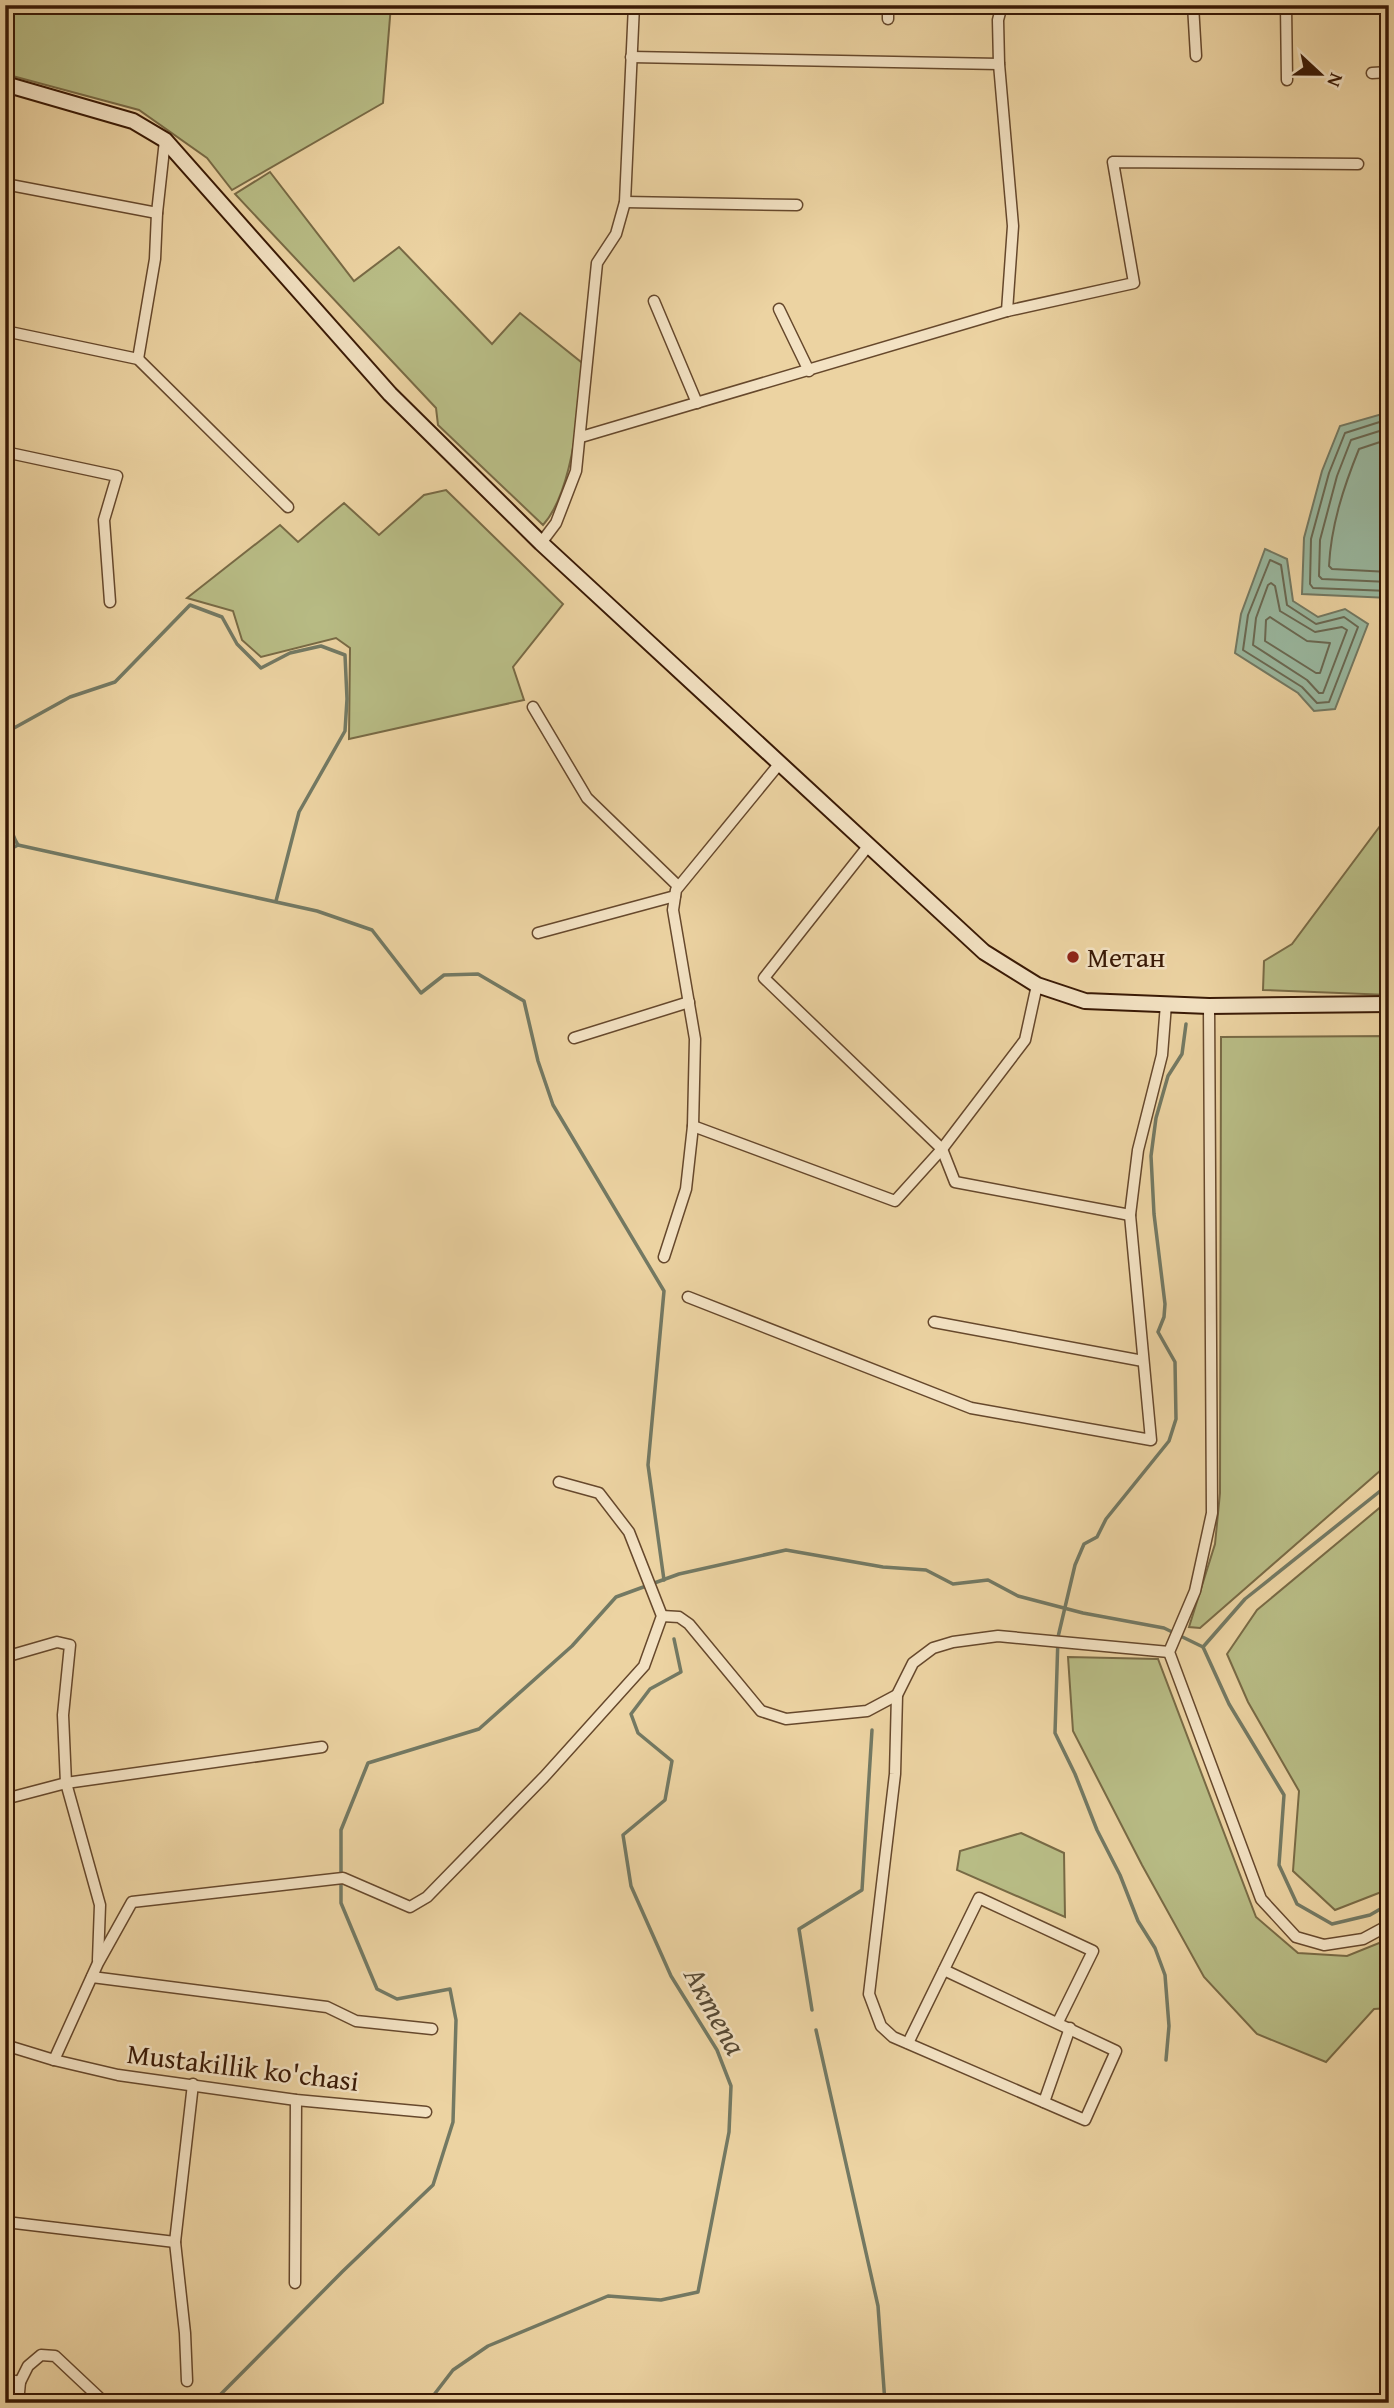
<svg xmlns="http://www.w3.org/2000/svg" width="1394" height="2408" font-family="'Gentium Book Plus',serif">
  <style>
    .green { fill: #b8bc85; stroke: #786a45; stroke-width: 2 }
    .water { fill: #9ab9a1; stroke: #737963; stroke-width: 2 }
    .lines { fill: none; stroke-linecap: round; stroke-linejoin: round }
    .shore { stroke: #6a6953; stroke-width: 2 }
    .stream { stroke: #737963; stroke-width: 3.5 }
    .street-casing { stroke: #66482c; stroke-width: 13 }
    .secondary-casing { stroke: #391905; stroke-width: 18 }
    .street { stroke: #f3e2c3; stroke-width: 10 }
    .secondary { stroke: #f3e2c3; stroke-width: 14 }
    .poi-dot { fill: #8f2418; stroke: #f3e2c3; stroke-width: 2.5 }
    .labels { text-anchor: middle; stroke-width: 5; stroke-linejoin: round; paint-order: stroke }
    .poi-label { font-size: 28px; fill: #391905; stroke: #f3e2c3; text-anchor: start }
    .street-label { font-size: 28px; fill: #391905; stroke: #f3e2c3 }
    .water-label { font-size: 30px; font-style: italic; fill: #564934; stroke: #f3e2c3 }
  </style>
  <rect width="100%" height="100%" fill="#ecd3a2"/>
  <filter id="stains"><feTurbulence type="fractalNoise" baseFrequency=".00286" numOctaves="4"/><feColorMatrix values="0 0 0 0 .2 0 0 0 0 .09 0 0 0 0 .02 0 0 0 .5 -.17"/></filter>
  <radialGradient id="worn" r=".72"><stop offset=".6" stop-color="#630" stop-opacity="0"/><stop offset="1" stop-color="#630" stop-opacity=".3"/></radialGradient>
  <!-- green -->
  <g class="green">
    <polygon points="5,5 391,5 383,103 232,190 207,158 139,110 5,74"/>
    <path d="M 270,172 L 354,281 L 399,247 L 492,344 L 520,313 L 586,366 C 578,410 573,492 543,525 L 438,425 L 436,408 L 235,194 Z"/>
    <polygon points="446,490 563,604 513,667 524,700 349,739 350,648 336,638 261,657 242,640 233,611 187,598 280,525 298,542 344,503 379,535 424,495"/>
    <polygon points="1389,814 1389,995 1263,990 1264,961 1292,944"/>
    <polygon points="1389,1036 1389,1463 1200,1628 1189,1627 1215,1544 1220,1493 1221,1037"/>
    <polygon points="1389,1500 1389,1889 1335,1910 1293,1871 1299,1791 1248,1702 1227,1654 1257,1610"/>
    <polygon points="1068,1657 1158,1659 1256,1917 1298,1953 1347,1956 1389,1939 1389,2008 1374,2009 1326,2062 1257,2034 1204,1977 1142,1865 1073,1731"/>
    <polygon points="1021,1833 1064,1853 1065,1917 957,1870 960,1851"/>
  </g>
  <!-- water -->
  <g class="water">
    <polygon points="1389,412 1389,598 1302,594 1304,538 1322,471 1340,426"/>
    <polygon points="1265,549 1287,559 1293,601 1318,617 1345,609 1368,624 1335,709 1314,711 1298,693 1235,653 1241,614"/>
  </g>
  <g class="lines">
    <!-- shore -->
    <g class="shore">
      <polyline points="1389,419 1345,433 1329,473 1311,539 1310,584 1313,588 1389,591"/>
      <polyline points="1389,428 1351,440 1337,476 1320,540 1319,576 1322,579 1389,582"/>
      <path d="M 1389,439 L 1359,449 C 1344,486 1331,525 1329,566 L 1332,569 L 1389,572"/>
      <polygon points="1270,560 1281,565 1287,605 1316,624 1344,617 1358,627 1329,702 1317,703 1302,687 1243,650 1248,615"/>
      <polygon points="1271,583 1275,586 1280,611 1315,632 1342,627 1347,630 1323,693 1319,693 1307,680 1253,645 1256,618 1268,585"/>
      <polygon points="1270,617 1307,641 1330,643 1320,673 1316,673 1265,641 1266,620"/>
    </g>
    <!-- stream -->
    <g class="stream">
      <polyline points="5,733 70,697 115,682 190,605 222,617 237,644 261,668 290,653 321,646 345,655 347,699 345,731 299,812 276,901"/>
      <path d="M 5,795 L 13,802 C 10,817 9,831 18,845"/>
      <polyline points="5,852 18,845 317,911 372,930 421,993 444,975 478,974 524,1001 538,1061 553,1105 664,1291 648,1465 664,1580"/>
      <polyline points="1389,1484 1245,1599 1203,1647 1229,1704 1284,1795 1279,1865 1297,1904 1332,1924 1370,1915 1389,1904"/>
      <polyline points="812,2010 799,1929 862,1890 872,1730"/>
      <polyline points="816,2030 878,2306 885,2403"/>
      <polyline points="1166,2060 1169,2026 1165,1975 1155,1948 1138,1921 1120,1875 1097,1830 1075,1774 1055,1733 1058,1637 1075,1565 1084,1544 1097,1537 1106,1519 1169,1441 1176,1419 1175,1362 1158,1332 1164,1317 1165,1304 1154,1214 1151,1156 1156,1118 1168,1076 1182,1054 1186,1024"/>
      <polyline points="212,2403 343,2271 433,2185 453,2122 456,2020 450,1989 397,1999 377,1989 341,1903 341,1830 368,1763 479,1729 572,1646 616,1597 679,1574 786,1550 883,1567 926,1570 953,1584 988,1580 1018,1596 1083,1613 1164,1628 1203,1647"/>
      <polyline points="433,2403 433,2396 453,2370 488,2346 608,2296 661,2300 698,2292 729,2132 731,2086 717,2050 671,1976 631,1886 623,1835 665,1800 672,1761 638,1733 631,1714 650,1689 681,1672 674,1639"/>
    </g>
    <defs>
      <g id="street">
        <polyline points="888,5 888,19"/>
        <polyline points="1002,5 998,20 999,64 1013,226 1007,311"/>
        <polyline points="1193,5 1196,56"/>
        <polyline points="1286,5 1287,80"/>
        <polyline points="1116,8 1159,5"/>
        <polyline points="631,57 999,64"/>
        <polyline points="1372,73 1389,72"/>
        <polyline points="5,184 157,213"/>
        <polyline points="625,202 797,205"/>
        <polyline points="654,301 697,403"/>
        <polyline points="779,309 809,371"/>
        <polyline points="5,331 138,359 288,507"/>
        <polyline points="138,359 155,259 157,213 165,140"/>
        <polyline points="581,437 1007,311 1134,283 1113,162 1358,164"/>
        <polyline points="5,452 117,476 104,520 110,602"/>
        <polyline points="541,543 556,523 576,471 597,263 616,234 625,202 634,5"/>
        <polyline points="533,707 587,798 678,886"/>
        <polyline points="869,845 764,978 942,1149 955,1182 1130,1215"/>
        <polyline points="538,933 675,896"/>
        <polyline points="1209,1006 1212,1513 1195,1591 1169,1652 1261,1899 1296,1937 1324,1945 1363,1939 1389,1925"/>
        <polyline points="574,1038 689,1002"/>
        <polyline points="693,1126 895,1201 942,1149 1025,1040 1037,985"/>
        <polyline points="664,1257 686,1189 693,1126 695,1039 673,910 676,890 780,763"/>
        <polyline points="688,1297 971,1408 1151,1440 1130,1215 1138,1150 1162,1055 1166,1004"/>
        <polyline points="934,1322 1143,1361"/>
        <polyline points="662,1616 679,1617 689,1624 761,1711 786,1719 867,1711 897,1695"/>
        <polyline points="5,1657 57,1642 70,1645 63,1715 66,1783 100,1905 98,1960"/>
        <polyline points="5,1799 66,1783 322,1747"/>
        <polyline points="944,1970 1116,2051 1085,2120 893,2037 881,2026 869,1994 895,1774 897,1695 913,1663 933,1648 953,1642 998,1636 1169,1652"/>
        <polyline points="92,1977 327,2007 356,2021 432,2029"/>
        <polyline points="908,2043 979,1898 1093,1951 1058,2022"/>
        <polyline points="5,2045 54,2060 118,2075 296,2100 426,2112"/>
        <polyline points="54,2060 98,1963 132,1902 343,1878 410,1907 427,1897 544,1777 644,1666 662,1616 629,1532 599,1493 559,1482"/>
        <polyline points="1044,2102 1070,2028"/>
        <polyline points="5,2219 6,2222 175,2242"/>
        <polyline points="295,2283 296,2100"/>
        <polyline points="5,2379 20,2382 28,2366 41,2355 55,2356 105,2403"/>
        <polyline points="187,2381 185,2333 175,2242 193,2084"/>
        <polyline points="18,2403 20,2382"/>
      </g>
      <polyline id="secondary" points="5,84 133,121 165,140 390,394 541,543 984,952 1037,985 1085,1001 1209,1006 1389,1004"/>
    </defs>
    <!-- street casing -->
    <use href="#street" class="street-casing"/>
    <!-- secondary casing -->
    <use href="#secondary" class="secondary-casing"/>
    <!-- street -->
    <use href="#street" class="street"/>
    <!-- secondary -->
    <use href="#secondary" class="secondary"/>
  </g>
  <!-- markers -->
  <circle class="poi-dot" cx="1073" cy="957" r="7"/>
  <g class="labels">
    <!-- poi labels -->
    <g class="poi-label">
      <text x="1087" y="967">Метан</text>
    </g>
    <!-- street labels -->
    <g class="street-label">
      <text transform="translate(243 2067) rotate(7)" y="10">Mustakillik ko'chasi</text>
    </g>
    <!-- water labels -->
    <g class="water-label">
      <text transform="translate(715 2011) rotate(61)" y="10">Актепа</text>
    </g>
  </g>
  <!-- margin -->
  <rect width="1394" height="2408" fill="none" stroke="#ecd3a2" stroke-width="28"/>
  <rect x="7" y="7" width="1380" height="2394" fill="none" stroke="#391905" stroke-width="3.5"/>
  <rect x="14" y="14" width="1366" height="2380" fill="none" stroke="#391905" stroke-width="2"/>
  <!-- north arrow -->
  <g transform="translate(1320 74) rotate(112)" stroke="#f3e2c3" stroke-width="5" paint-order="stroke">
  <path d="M0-5L12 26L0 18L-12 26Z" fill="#391905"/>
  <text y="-10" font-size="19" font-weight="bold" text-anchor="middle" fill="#391905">N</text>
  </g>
  <rect width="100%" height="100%" filter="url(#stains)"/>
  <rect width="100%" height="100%" fill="url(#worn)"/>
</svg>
